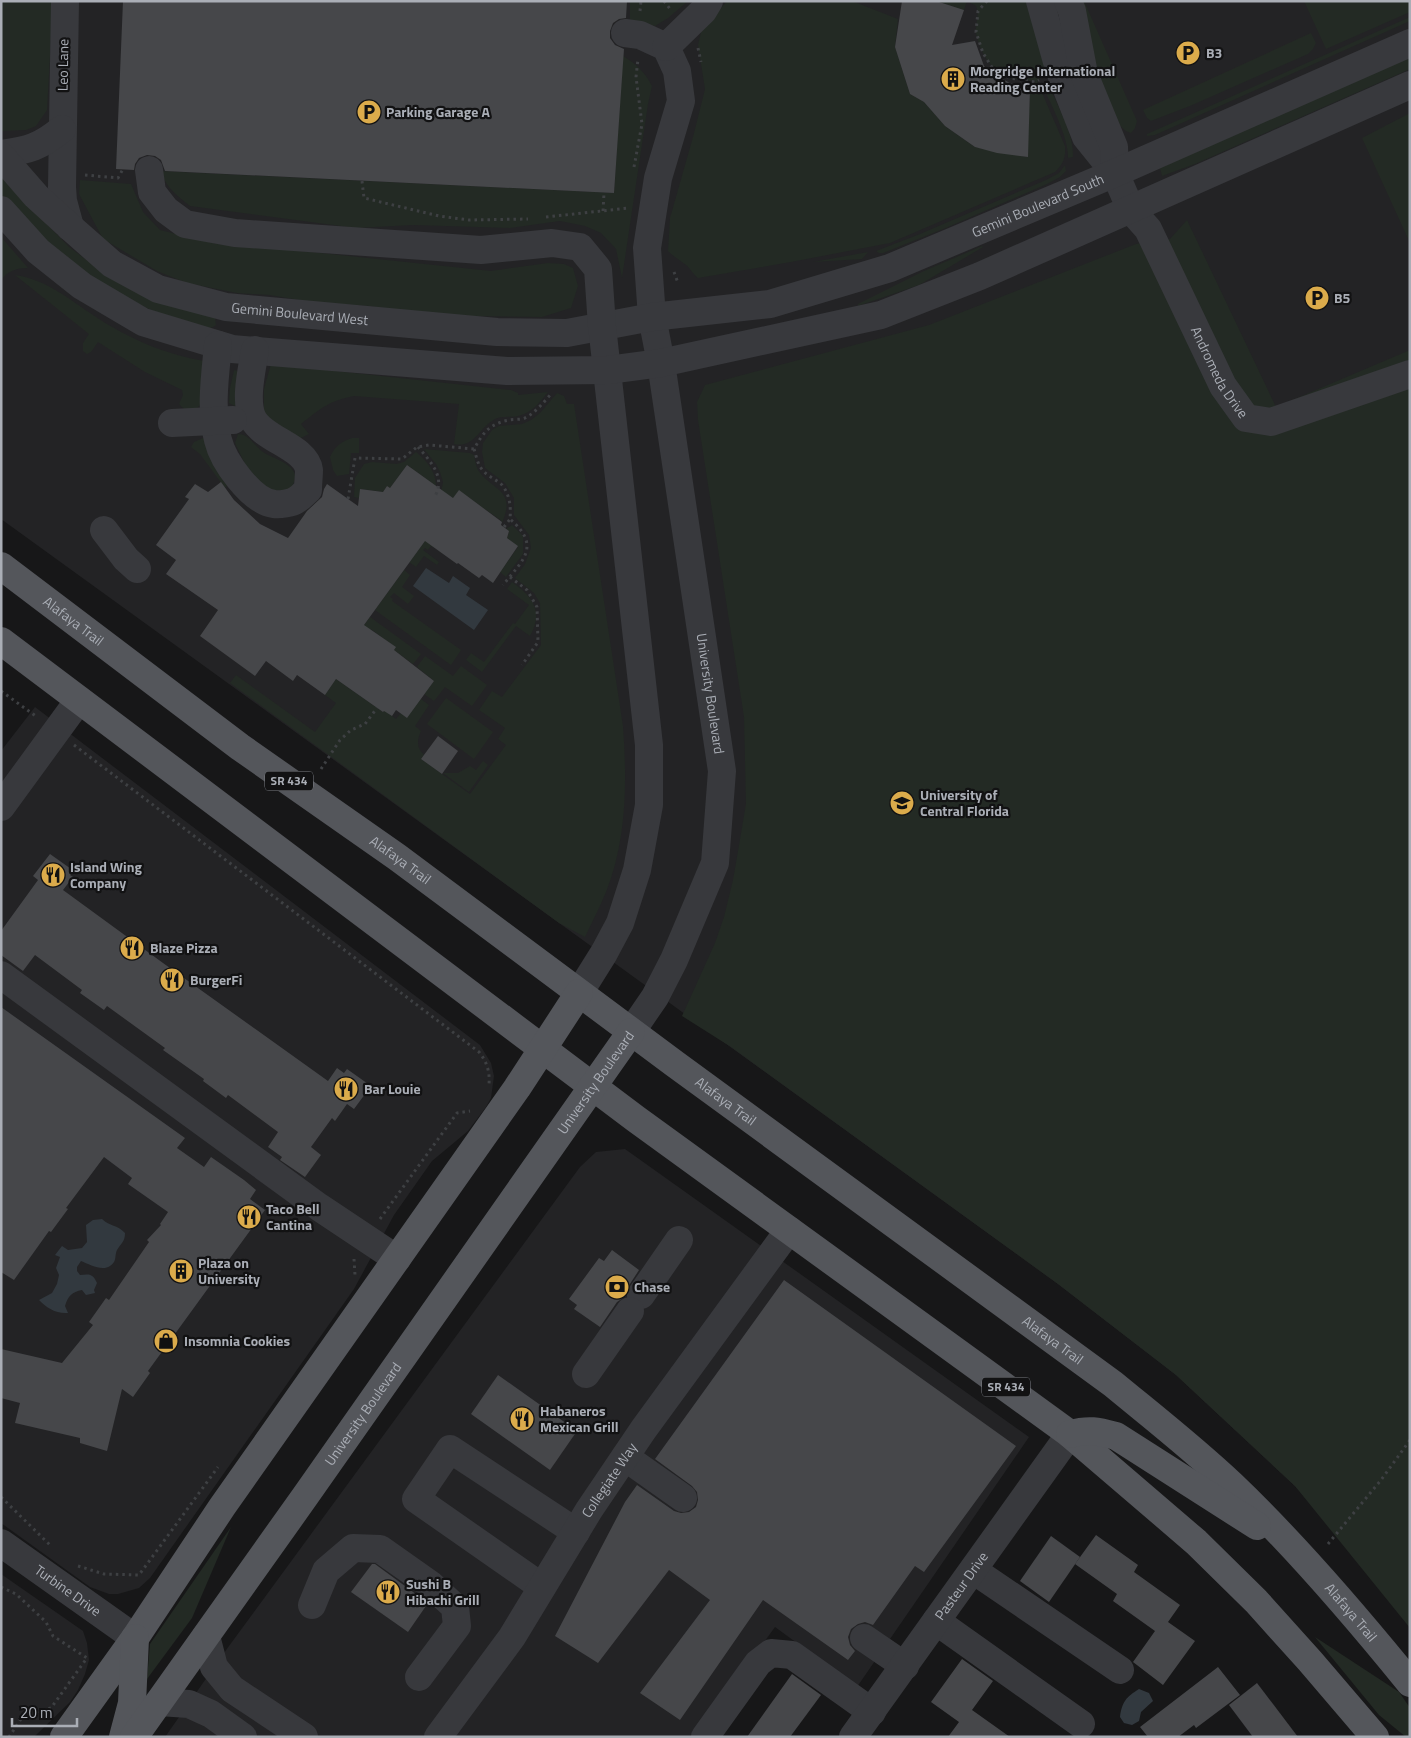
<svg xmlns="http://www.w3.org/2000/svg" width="1411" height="1738" font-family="'Titillium Web',sans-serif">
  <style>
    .built { fill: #232325 }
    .green { fill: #232a24 }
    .water { fill: #32393f }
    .building { fill: #46474a }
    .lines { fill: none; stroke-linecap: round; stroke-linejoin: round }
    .path { stroke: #3e4043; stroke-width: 3; stroke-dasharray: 2.5 4; stroke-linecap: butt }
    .minor { stroke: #38393d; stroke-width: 28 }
    .major { stroke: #54565b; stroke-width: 28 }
    .labels { text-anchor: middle; stroke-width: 4.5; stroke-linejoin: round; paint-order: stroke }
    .shield { fill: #121213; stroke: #7c7f85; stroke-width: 1 }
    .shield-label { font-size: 12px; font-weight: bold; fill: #aaaeb6 }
    .poi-label { font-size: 14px; font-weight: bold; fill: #aaaeb6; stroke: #121213; text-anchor: start }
    .street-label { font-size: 14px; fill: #aaaeb6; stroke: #121213 }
  </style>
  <rect width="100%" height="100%" fill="#171718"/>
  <!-- built -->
  <g class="built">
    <polygon points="1,1 1410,1 1410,1618 1295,1486 1176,1375 1058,1284 1,519"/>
    <polygon points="35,707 480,1045 491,1063 494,1076 491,1098 486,1107 468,1131 432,1161 394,1215 354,1289 150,1578 139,1588 118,1594 109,1594 90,1587 1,1523 1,751"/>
    <polygon points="625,1149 1029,1437 857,1687 775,1627 696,1737 165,1737 229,1646 580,1167 596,1152"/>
    <polygon points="1,1574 83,1631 87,1643 89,1660 85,1674 78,1690 70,1702 34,1737 1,1737"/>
  </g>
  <!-- green -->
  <g class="green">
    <polygon points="1,1 53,1 47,110 36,126 26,130 1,131"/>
    <polygon points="630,1 688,1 668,18 655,26 630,20"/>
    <path d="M 727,1 L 852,1 L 898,19 L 895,47 L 910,94 L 924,102 L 945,126 L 975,147 L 1027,157 L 1030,89 L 1036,81 C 1028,80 1017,80 1009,78 C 991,71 980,52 976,33 C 975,24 980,15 976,6 L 967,1 L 1028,1 L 1045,66 L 1045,74 L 1037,81 L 1065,146 C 1066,158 1063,164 1055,172 L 890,243 L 791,262 L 698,278 C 693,274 690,268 686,265 C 680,260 674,257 668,251 L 670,218 L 693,137 L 705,89 L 698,45 L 701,32 Z"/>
    <polygon points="936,1 967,1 964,10"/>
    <polygon points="1079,1 1084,1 1137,121 1135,128 1131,133 1126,131 1120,126 1089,55"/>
    <polygon points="1304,1 1410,1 1410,12 1326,49"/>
    <polygon points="1410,17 1410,21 1155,135 1147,136 1147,134"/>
    <polygon points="1311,33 1316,43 1313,49 1308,54 1190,106 1151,121 1147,118 1143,110"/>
    <path d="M 623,56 C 636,64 645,72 652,86 L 648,104 L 622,278 L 616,249 L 601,233 L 585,226 L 560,221 L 510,228 L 413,225 L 356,228 L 190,206 C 176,195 167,188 160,171 L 614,193 Z"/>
    <polygon points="1410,56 1410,69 1195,164 1162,176 1160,168"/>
    <path d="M 1043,86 L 1050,88 C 1059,109 1074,134 1073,157 L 1068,158 C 1069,138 1051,105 1043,86 Z"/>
    <polygon points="1410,113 1410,243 1362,138"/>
    <polygon points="1065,165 1066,171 1060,177 1047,184 948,227 883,253 879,253 876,251 920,234 1046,180 1059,173"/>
    <path d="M 1,177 L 69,247 L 104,273 L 213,317 L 215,318 L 216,325 C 207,333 193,325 183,322 C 111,299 49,252 1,194 Z"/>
    <polygon points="80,180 131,184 143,212 160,230 217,244 292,250 491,271 548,263 564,264 573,268 578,286 571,308 542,317 469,316 419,313 369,306 311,302 270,295 237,293 187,283 157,271 103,239 79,194"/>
    <polygon points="1187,220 1276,407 1410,350 1410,1628 1295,1486 1176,1375 1058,1284 731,1047 682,1016 715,943 724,917 733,880 746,804 744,717 698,420 697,402 705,385 929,325 1136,244 1170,239"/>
    <path d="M 1,237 L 28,268 C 16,268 8,271 1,280 Z"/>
    <polygon points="982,246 983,247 919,285 858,306 858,304 924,271"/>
    <polygon points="868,252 862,259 813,262"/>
    <path d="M 15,275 C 48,280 68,299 96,317 C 128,338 166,355 205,361 L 203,402 L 195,410 C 188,411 184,410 179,404 L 183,395 L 182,390 L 145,372 L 98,342 L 91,352 L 87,354 L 83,351 L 83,343 L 89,334 Z"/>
    <path d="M 271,364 L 511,390 L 518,393 L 518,395 L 548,392 C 540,402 532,413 518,416 C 509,418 500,415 492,421 C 478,430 474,448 454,444 L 459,404 L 354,396 C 329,401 321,408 301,424 L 309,434 L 301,438 L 291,440 L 264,416 L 264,389 Z"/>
    <polygon points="234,370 238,371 236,404 235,406 229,403 230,388"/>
    <path d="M 557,393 L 564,396 L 567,404 L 574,404 L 623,726 C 627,782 627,839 606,892 C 600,907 592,922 585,937 L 559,923 L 230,683 L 236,675 L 315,732 L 336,703 L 325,695 L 336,679 L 383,712 L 384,710 L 396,719 L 401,713 L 421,699 L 429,705 L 415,726 L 421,731 C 417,740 416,748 424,755 L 421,759 L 470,794 L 506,745 L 498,739 L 505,728 L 479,710 L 492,691 L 502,697 L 541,645 L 540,603 L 534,593 L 515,578 L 525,564 L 531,548 L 529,535 L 514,515 L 514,498 L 505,483 L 485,468 L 482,452 L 483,443 L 492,430 L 499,426 L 522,424 L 531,420 L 540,413 Z"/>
    <path d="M 238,434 C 250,434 254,446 263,452 C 272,458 289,462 294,472 C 297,478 293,485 290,491 L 280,496 L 255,479 L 244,462 L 235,443 Z"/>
    <polygon points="203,438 207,439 229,484 225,488 200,454 191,447 194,442"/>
    <path d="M 352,438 L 359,438 L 359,453 L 351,453 L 349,474 L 337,476 L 333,470 L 330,457 C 335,446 341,442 352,438 Z"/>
    <path d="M 424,449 L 470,453 L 474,455 C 475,460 476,466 478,470 C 492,491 518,489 501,525 L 502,521 L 459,491 L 448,505 L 441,493 L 443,482 L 440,472 L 436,464 Z"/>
    <path d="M 416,452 C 428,462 437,473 436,489 L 432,483 L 407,465 L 390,488 L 387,486 L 383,492 L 361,489 L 359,498 L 354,497 L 355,478 L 364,464 L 372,462 L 397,464 L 404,462 Z"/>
    <polygon points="512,525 523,536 523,554 506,577 500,572 518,547 507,538 509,531 506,529"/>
    <polygon points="427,538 436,545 434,548 431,546 428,550 425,548 423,550 439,562 437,565 424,556 416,567 409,562"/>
    <polygon points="404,570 410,575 402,587 414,596 408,604 394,593 390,597 393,599 392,601 461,650 451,665 375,610"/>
    <path d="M 512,582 C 532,596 544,611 530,636 L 516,626 L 482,672 L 466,660 L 471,653 L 484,662 L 513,623 L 515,624 L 529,605 L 507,589 Z"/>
    <polygon points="370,617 421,654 413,664 394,650 395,647 372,630 362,628"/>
    <polygon points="425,656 453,676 461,666 487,685 472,706 445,687 434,701 424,694 434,681 417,667"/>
    <polygon points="446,698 493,732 474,759 427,724"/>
    <polygon points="483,761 488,765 469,792 443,773 458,773 470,766 476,770"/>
    <polygon points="231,1527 192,1618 147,1679 150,1644"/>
    <polygon points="1315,1637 1399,1692 1410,1708 1410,1737 1406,1737 1379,1715"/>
  </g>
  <!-- water -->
  <g class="water">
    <polygon points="426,568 449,583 453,576 470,588 466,595 488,610 474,630 413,586"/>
    <path d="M 102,1219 C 110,1227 117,1224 125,1233 C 125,1242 121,1243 117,1250 C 115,1254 116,1259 114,1262 C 106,1274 91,1265 81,1261 L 77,1267 L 77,1271 L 80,1275 C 90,1274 93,1274 97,1283 L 94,1290 L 95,1293 L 86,1295 L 82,1290 C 72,1292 68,1296 65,1306 L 68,1313 C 56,1314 47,1308 39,1300 L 52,1293 L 57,1284 L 59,1275 L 56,1268 L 60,1257 L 55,1255 L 62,1246 L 68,1250 L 82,1248 L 87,1242 L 86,1225 L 93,1220 Z"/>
    <path d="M 1139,1689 L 1149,1693 L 1153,1701 L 1141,1712 L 1139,1721 L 1132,1725 L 1124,1723 L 1120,1717 C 1122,1702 1126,1697 1139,1689 Z"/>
  </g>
  <!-- building -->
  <g class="building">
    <polygon points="123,1 627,1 626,18 619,19 613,23 610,31 610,38 615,45 624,49 614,193 165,171 161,160 155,156 147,155 139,158 135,164 134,170 116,169"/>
    <polygon points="902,1 936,1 964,10 952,45 975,41 984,66 993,74 1010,83 1030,89 1028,157 997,153 975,147 945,126 924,102 910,94 895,47"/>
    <polygon points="407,465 453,498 459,490 502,522 501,525 509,531 507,538 518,546 493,583 482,575 479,578 458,563 457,564 425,541 364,625 396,647 394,650 434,681 407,718 396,710 392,716 384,711 383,712 336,679 325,695 297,675 293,681 266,661 255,676 200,636 218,610 166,574 176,560 156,545 189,499 185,497 195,484 208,492 221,482 234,500 260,524 288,538 307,511 322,497 324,489 327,484 358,506 360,489 383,492 387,486 390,488"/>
    <polygon points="438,736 458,751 442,774 421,759"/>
    <polygon points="50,854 74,871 70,875 73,877 63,890 163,963 328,1081 337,1068 344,1073 347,1069 371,1086 354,1109 347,1104 335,1121 332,1118 311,1147 321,1155 305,1177 280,1160 282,1157 268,1147 278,1132 228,1095 226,1098 203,1081 204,1079 163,1050 165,1048 107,1006 104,1010 80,993 82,990 35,955 23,971 1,955 1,931 38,880 33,876"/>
    <polygon points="1,1007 185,1138 177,1148 204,1167 211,1157 244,1180 256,1190 250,1199 265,1210 148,1371 150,1373 133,1397 122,1389 107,1451 80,1443 80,1438 15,1423 20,1403 1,1398 1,1349 62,1363 93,1325 89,1322 106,1298 109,1300 149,1242 147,1240 161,1225 160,1224 168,1212 128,1184 132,1178 104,1157 66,1208 68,1209 51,1232 49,1231 14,1280 1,1272"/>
    <polygon points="612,1250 639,1270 628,1287 626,1296 617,1302 600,1327 574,1309 577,1305 569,1299 599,1258 604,1261"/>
    <polygon points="784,1280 1016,1446 924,1572 915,1566 873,1625 865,1622 858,1624 851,1629 848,1637 850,1645 855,1651 848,1660 763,1600 680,1720 640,1693 710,1600 669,1570 598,1663 555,1636 625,1502 637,1485 674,1511 681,1513 689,1512 696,1507 698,1500 697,1492 692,1486 655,1459"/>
    <polygon points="498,1375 577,1431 550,1470 471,1414"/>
    <polygon points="1096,1535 1138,1565 1134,1572 1180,1605 1168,1622 1195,1641 1163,1685 1133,1662 1155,1631 1113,1601 1117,1594 1075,1564"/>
    <polygon points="1051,1536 1080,1557 1049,1602 1020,1581"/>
    <polygon points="372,1564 375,1564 428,1603 408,1632 351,1592"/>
    <polygon points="962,1659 993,1681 972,1710 1010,1737 948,1737 959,1722 931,1702"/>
    <polygon points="1218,1667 1240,1695 1196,1728 1194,1725 1178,1737 1148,1737 1140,1727"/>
    <polygon points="792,1674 821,1695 790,1737 747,1737"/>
    <polygon points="1257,1683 1298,1737 1253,1737 1229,1705"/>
  </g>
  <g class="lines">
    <!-- path -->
    <g class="path">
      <polyline points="664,1 670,9"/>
      <polyline points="987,1 978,11 976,32 983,53 993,69 1010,78 1035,82 1039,80"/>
      <polyline points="640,11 641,1"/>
      <polyline points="698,48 701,62"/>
      <polyline points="634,167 642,124 636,77 638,59"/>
      <polyline points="85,175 118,178 123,169"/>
      <polyline points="362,181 364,198 439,216 469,220 528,219"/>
      <polyline points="603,211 604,193"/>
      <polyline points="546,217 629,208"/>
      <polyline points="674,272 678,283"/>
      <path d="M 418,447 C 430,461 446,477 435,496"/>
      <path d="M 474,449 C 476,455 477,462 481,468 C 486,476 496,479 502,485 C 510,495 511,507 510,519 C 541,546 524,559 503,585"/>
      <path d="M 348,499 L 355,458 L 402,459 L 417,447 L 429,445 L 474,449 C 483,433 489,424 509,420 C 514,419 520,420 525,418 C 535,413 543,403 551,394"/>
      <polyline points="504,527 510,519"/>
      <polyline points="510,577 527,590 537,607 538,642 522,665"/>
      <polyline points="1,691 37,717"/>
      <path d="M 74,745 L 479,1052 C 487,1062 490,1072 489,1084"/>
      <polyline points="321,769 340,740 351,730 365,724 377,708"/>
      <polyline points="380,1219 457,1113 470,1111"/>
      <polyline points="354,1259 355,1275"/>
      <polyline points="1,1497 52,1547"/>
      <polyline points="1328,1544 1381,1480 1410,1440"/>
      <polyline points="78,1566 104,1574 139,1575 218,1467"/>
      <polyline points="1,1587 16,1594 46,1622 53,1636 87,1658 51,1708 23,1716 9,1737"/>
    </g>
    <!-- minor -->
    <g class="minor">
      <polyline points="65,1 62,187 63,201 70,227"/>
      <path id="s1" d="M 1040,1 L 1059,69 L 1086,137 L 1115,173 L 1131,210 L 1148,229 L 1223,386 L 1246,418 L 1271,422 L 1410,374"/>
      <polyline points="1068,1 1072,11 1084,74 1114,147 1115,172"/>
      <path id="s2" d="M 625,33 L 640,35 L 666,47 L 677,71 L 681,101 L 658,178 L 647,248 L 652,317 L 661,363 L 722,771 L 715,863 L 674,960 L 655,997 L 631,1032"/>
      <polyline points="666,47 703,11 709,1"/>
      <path d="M 1,154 C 29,150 40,147 62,129"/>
      <path id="s3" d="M 1,156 L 36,196 L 70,227 L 112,264 L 158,289 L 226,307 L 497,332 L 567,333 L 652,317 L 770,304 L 890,268 L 1115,173 L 1410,43"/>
      <polyline points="149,170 152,192 166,210 185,224 235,233 481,250 552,243 580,247 598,269 602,326 649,745 649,805 637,870 620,923 604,953 579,993"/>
      <polyline points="1,210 38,251 82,286 143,322 232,349 507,371 608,370 661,363 881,315 980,276 1410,85"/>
      <path d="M 218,345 C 215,376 210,410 218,440 C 223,461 251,501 274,504 C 279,505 292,503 296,500 C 300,498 304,493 308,490 C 308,483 309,476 309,470 C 306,447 264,440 253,419 C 244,401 252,369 255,350"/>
      <polyline points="172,423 233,420"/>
      <polyline points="104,530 126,559 137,569"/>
      <polyline points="1,807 79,700"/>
      <polyline points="1,975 319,1207 397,1259"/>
      <polyline points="641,1295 679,1240"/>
      <polyline points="586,1374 630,1311"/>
      <polyline points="625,1457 683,1498"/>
      <path id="s4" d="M 1,1543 L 135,1638"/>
      <polyline points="973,1570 1120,1670"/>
      <polyline points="542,1587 416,1499 450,1449 576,1532"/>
      <polyline points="312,1605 326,1571 353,1548 380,1549 431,1585 455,1607 457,1626 419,1677"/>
      <polyline points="936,1621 1081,1724"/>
      <polyline points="206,1636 214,1667 232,1689 304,1737"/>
      <polyline points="864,1638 905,1666"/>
      <polyline points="159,1702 189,1704 211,1714 243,1737"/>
      <path id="s5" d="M 438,1737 L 512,1637 L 589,1510 L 643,1430 L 789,1230"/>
      <polyline points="705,1737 758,1663 771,1653 792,1655 872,1712"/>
      <path id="s6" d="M 853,1737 L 1070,1434"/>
    </g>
    <!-- major -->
    <g class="major">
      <path id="s7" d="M 1,566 L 240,747 L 397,857 L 675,1064 L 1113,1384 C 1153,1417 1194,1449 1232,1485 C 1296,1546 1354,1614 1410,1683"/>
      <polyline points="1,641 636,1119 1070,1434 1196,1542 1256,1601 1310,1661 1375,1737"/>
      <path d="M 1070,1434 C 1089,1429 1097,1431 1116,1436 L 1257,1526"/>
      <polyline points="64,1737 135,1638 222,1507 517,1088 579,993"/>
      <polyline points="123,1737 132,1703 135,1638"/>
      <path id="s8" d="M 134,1737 L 306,1495 L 631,1032"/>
    </g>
  </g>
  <!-- icons -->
  <defs>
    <symbol id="parking-disc" viewBox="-11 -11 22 22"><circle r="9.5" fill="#dbab4b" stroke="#121213"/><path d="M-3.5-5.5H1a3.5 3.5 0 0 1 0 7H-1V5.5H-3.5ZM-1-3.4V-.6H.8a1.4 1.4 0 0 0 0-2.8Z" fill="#111"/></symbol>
    <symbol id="building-disc" viewBox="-11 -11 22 22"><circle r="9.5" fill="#dbab4b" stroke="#121213"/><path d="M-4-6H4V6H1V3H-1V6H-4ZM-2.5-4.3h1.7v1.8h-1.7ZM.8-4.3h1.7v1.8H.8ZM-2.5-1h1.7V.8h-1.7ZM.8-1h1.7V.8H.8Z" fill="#111"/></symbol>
    <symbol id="university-disc" viewBox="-11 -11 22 22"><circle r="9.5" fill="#dbab4b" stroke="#121213"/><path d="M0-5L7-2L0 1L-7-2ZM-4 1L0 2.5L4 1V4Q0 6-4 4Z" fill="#111"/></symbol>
    <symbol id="restaurant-disc" viewBox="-11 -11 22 22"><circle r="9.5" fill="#dbab4b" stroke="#121213"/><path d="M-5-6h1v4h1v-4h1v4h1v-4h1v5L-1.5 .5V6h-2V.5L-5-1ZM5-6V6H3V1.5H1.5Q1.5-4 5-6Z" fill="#111"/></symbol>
    <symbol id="bank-disc" viewBox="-11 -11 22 22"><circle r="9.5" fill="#dbab4b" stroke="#121213"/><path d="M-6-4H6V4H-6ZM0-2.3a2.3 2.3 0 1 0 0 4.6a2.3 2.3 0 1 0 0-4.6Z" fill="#111"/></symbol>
    <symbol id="shop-disc" viewBox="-11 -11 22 22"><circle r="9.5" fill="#dbab4b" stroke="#121213"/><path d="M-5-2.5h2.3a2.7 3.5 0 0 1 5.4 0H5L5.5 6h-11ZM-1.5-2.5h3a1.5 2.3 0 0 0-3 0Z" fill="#111"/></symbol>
  </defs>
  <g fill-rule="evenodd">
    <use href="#parking-disc" x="1174" y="39" width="28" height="28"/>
    <use href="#building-disc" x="939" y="65" width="28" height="28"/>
    <use href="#parking-disc" x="355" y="98" width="28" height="28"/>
    <use href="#parking-disc" x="1303" y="284" width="28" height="28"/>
    <use href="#university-disc" x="888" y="789" width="28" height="28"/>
    <use href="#restaurant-disc" x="39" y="861" width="28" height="28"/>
    <use href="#restaurant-disc" x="118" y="934" width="28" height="28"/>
    <use href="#restaurant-disc" x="158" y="966" width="28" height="28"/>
    <use href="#restaurant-disc" x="332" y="1075" width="28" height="28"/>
    <use href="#restaurant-disc" x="235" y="1203" width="28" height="28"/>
    <use href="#building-disc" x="167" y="1257" width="28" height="28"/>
    <use href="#bank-disc" x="603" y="1273" width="28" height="28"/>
    <use href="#shop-disc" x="152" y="1327" width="28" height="28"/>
    <use href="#restaurant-disc" x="508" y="1405" width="28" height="28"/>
    <use href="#restaurant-disc" x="374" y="1578" width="28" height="28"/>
  </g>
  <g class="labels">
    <!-- shield labels -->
    <g class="shield">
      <rect x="265" y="771.5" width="48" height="19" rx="4"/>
      <rect x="982" y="1377.5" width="48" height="19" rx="4"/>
    </g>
    <g class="shield-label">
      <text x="289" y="785">SR 434</text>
      <text x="1006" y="1391">SR 434</text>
    </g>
    <!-- poi labels -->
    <g class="poi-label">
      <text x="1206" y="58">B3</text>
      <text x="970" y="76">Morgridge International<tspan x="970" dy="16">Reading Center</tspan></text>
      <text x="386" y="117">Parking Garage A</text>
      <text x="1334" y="303">B5</text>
      <text x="920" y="800">University of<tspan x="920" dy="16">Central Florida</tspan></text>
      <text x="70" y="872">Island Wing<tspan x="70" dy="16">Company</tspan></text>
      <text x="150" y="953">Blaze Pizza</text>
      <text x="190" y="985">BurgerFi</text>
      <text x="364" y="1094">Bar Louie</text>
      <text x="266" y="1214">Taco Bell<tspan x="266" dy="16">Cantina</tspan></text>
      <text x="198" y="1268">Plaza on<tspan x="198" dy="16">University</tspan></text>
      <text x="634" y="1292">Chase</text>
      <text x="184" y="1346">Insomnia Cookies</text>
      <text x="540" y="1416">Habaneros<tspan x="540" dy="16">Mexican Grill</tspan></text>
      <text x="406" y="1589">Sushi B<tspan x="406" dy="16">Hibachi Grill</tspan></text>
    </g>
    <!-- street labels -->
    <g class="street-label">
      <text transform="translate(63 65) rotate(-89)" y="5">Leo Lane</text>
      <text dy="5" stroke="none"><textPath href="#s3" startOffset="1111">Gemini Boulevard South</textPath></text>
      <text dy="5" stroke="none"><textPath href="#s3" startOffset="352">Gemini Boulevard West</textPath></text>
      <text dy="5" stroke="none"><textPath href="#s1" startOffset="416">Andromeda Drive</textPath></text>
      <text dy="5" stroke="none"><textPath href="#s7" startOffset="91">Alafaya Trail</textPath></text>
      <text dy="5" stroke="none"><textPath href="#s2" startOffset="702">University Boulevard</textPath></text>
      <text dy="5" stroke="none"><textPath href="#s7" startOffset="496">Alafaya Trail</textPath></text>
      <text dy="5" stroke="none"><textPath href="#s8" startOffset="801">University Boulevard</textPath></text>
      <text dy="5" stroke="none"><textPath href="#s7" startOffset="901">Alafaya Trail</textPath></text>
      <text dy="5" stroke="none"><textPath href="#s7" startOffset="1306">Alafaya Trail</textPath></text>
      <text dy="5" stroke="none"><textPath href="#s8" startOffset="396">University Boulevard</textPath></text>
      <text dy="5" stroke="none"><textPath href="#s5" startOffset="309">Collegiate Way</textPath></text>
      <text dy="5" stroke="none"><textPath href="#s6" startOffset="186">Pasteur Drive</textPath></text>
      <text dy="5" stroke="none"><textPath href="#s4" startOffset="82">Turbine Drive</textPath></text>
      <text dy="5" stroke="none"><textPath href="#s7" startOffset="1711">Alafaya Trail</textPath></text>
    </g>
  </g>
  <!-- border -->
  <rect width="1411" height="1738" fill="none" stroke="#aaaeb6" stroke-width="5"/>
  <!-- scale -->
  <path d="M12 1718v8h65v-8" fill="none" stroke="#aaaeb6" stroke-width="2.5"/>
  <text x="20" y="1718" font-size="15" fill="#aaaeb6" stroke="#121213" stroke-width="4" paint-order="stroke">20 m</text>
</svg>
